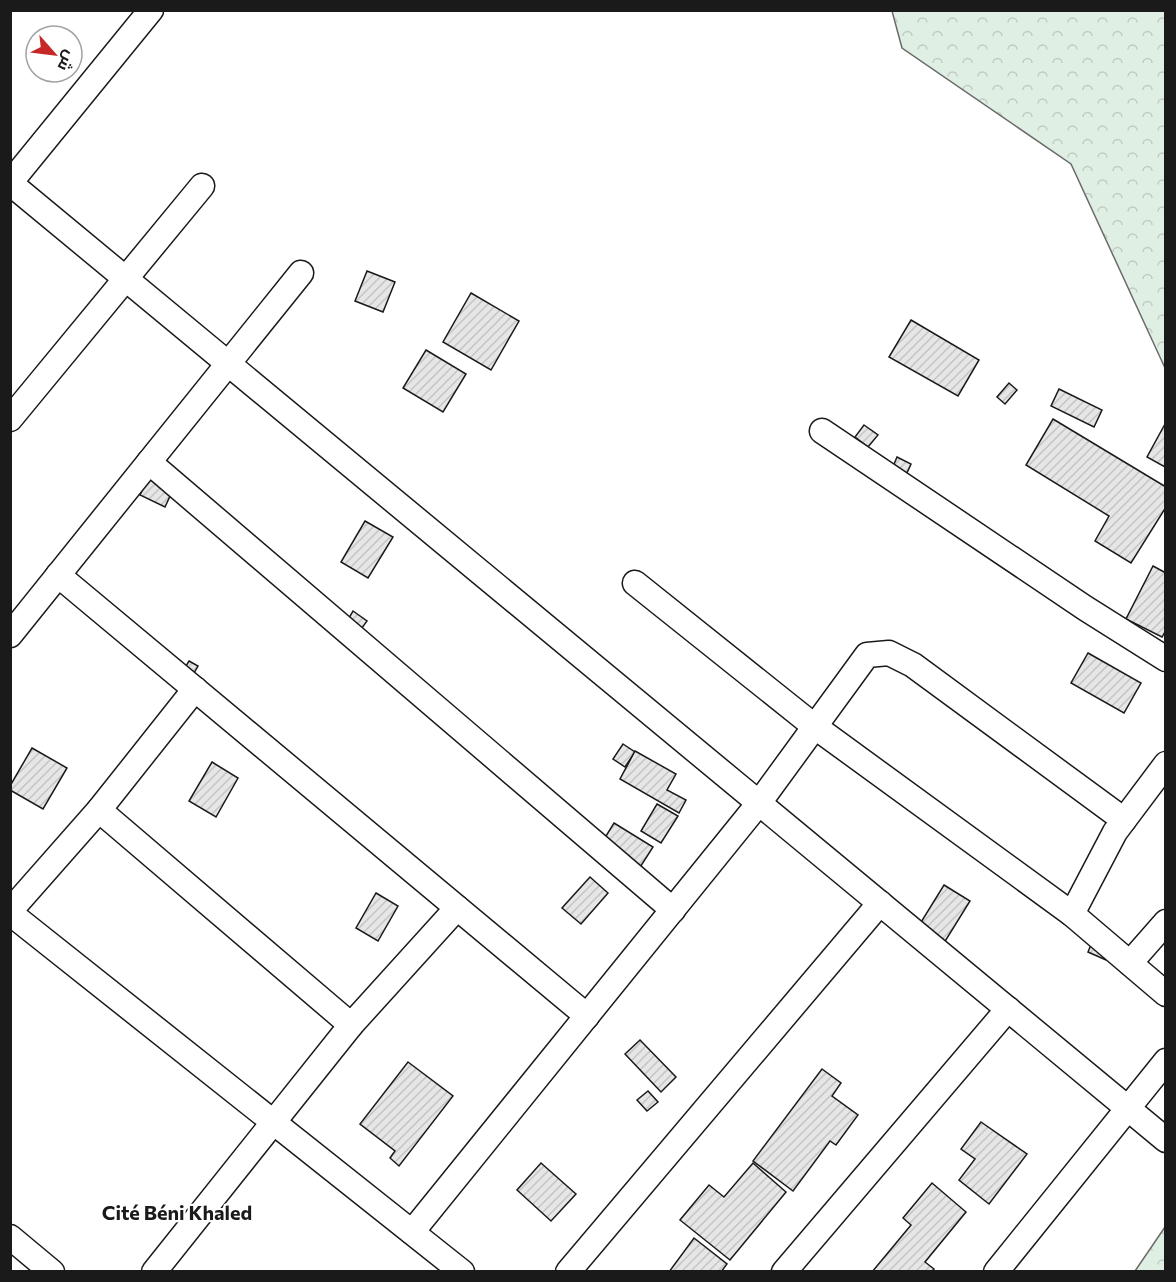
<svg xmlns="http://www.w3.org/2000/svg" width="1176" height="1282" font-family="Commissioner,Cairo,sans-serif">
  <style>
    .forest { fill: url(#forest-crowns); stroke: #6a6a6a; stroke-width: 1.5 }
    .building { fill: url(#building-hatch); stroke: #1a1a1a; stroke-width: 1.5 }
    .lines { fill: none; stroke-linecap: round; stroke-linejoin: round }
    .street-casing { stroke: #1a1a1a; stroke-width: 27 }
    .street { stroke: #fff; stroke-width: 24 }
    .labels { text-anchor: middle; stroke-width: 4.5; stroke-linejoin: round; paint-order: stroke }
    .neighbourhood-label { font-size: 20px; font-weight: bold; fill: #1a1a1a; stroke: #fff }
  </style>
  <defs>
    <pattern id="forest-crowns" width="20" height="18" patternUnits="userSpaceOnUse" patternTransform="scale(1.5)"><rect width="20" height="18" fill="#e0efe3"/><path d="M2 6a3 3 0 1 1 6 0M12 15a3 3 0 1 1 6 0" fill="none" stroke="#c0ccc2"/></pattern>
    <pattern id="building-hatch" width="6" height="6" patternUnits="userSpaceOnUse" patternTransform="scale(1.5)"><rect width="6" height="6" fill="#e6e6e6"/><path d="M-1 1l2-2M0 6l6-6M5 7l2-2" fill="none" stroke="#c5c5c5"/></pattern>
  </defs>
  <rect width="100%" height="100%" fill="#fff"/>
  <!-- forest -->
  <g class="forest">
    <polygon points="892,11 1165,11 1165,368 1071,164 902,48"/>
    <polygon points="1165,1227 1165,1271 1135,1271"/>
  </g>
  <!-- building -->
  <g class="building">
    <polygon points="367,271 395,282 383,312 355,301"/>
    <polygon points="471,293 519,321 491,370 443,342"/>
    <polygon points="911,320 979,360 958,396 889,357"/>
    <polygon points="426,350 466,374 443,412 403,388"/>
    <polygon points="1009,383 1017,390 1005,404 997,397"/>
    <polygon points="1059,389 1102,410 1094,427 1051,406"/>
    <polygon points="1053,419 1166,487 1166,507 1131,563 1095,541 1109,516 1026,465"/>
    <polygon points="1165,424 1166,467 1165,467 1147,457"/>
    <polygon points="864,425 878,435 868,447 855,437"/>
    <polygon points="897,457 911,464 906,475 892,469"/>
    <polygon points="140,466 176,483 165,507 140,495 147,480"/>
    <polygon points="365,521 393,537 368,578 341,562"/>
    <polygon points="1153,566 1166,573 1166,630 1162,637 1126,619"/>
    <polygon points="353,611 367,621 359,632 346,623"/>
    <polygon points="1088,653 1141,683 1124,713 1071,683"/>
    <polygon points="189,661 198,666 183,692 173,687"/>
    <polygon points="623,744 635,752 625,767 613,759"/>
    <polygon points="32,748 67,768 43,809 10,790 10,786"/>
    <polygon points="635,751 676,774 667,790 686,800 679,813 620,779"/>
    <polygon points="212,762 238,778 216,817 189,801"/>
    <polygon points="657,804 678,816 661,843 641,831"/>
    <polygon points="614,823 653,847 637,872 598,849"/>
    <polygon points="590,877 608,893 581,924 562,908"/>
    <polygon points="944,885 970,901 944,943 918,927"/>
    <polygon points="376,893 398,906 378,941 356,928"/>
    <polygon points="1092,942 1110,949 1106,960 1088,952"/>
    <polygon points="640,1040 676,1077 661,1092 625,1054"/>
    <polygon points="408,1062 453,1096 399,1166 390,1158 395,1151 360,1124"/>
    <polygon points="822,1069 841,1083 832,1096 858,1115 836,1145 830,1141 793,1191 753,1161"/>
    <polygon points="648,1091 658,1102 647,1111 637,1100"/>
    <polygon points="981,1122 1027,1154 989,1204 959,1180 975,1159 961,1149"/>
    <polygon points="541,1163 576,1194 551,1221 517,1190"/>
    <polygon points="753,1163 786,1192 730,1260 680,1220 709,1185 724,1197"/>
    <polygon points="932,1183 966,1212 925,1262 934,1269 931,1272 872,1272 911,1225 903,1218"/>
    <polygon points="694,1238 727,1264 721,1272 669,1272"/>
  </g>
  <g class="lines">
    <defs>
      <g id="street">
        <polyline points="10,183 1166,1140"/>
        <polyline points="10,183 151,10"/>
        <polyline points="10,419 202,186"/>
        <polyline points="822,431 1085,608 1166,659"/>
        <polyline points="149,462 673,910"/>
        <polyline points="58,575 587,1016"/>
        <polyline points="635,583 814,726 1072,914 1166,994"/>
        <polyline points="10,635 301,273"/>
        <polyline points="99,810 351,1025"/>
        <polyline points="10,911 99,810 195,689"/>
        <polyline points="10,913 462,1272"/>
        <polyline points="1072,914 1115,832 1166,764"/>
        <polyline points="1130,963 1166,922"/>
        <polyline points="412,1232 759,803 867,655 889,653 913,665 1124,820"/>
        <polyline points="10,1237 52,1272"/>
        <polyline points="154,1272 351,1025 457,908"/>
        <polyline points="568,1272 880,903"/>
        <polyline points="784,1272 1008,1009"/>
        <polyline points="996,1272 1166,1061"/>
      </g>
    </defs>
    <!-- street casing -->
    <use href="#street" class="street-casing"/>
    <!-- street -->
    <use href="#street" class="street"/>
  </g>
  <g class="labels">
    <!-- neighbourhood labels -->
    <g class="neighbourhood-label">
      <text x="177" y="1220">Cité Béni Khaled</text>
    </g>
  </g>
  <!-- border -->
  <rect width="1176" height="1282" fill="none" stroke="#1a1a1a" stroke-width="24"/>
  <!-- north arrow -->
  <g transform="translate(54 54) rotate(118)"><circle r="28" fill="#ffffff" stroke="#a3a3a3" stroke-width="1.5"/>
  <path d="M0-4.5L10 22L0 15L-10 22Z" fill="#c62828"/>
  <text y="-9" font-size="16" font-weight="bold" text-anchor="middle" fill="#1a1a1a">ش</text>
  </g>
</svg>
